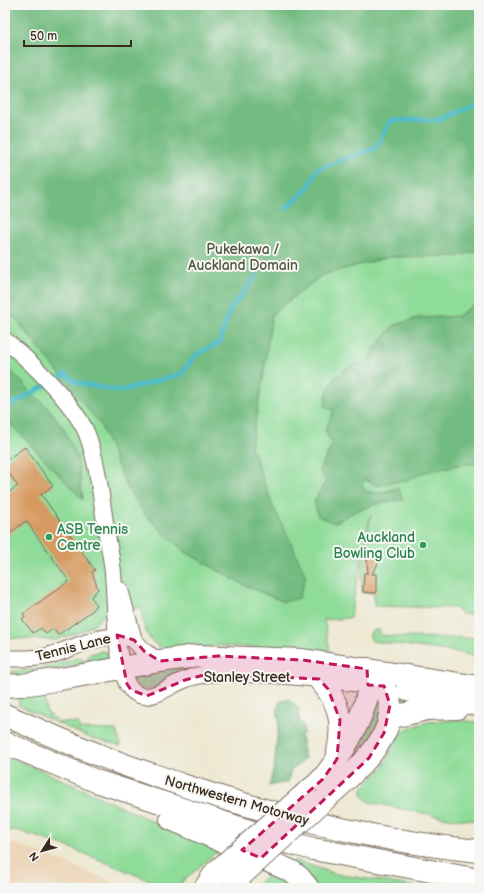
<svg xmlns="http://www.w3.org/2000/svg" width="484" height="893" font-family="'Balsamiq Sans',sans-serif">
  <style>
    .built { fill: #ecd7ba }
    .green { fill: #8fdc99; stroke: #65835c }
    .forest { fill: #73bc81; stroke: #577350 }
    .lines { fill: none; stroke-linecap: round; stroke-linejoin: round }
    .stream { stroke: #50bcca; stroke-width: 4.5 }
    .building { fill: #d6995e }
    .street-casing { stroke: #796c5d; stroke-width: 18 }
    .secondary-casing { stroke: #796c5d; stroke-width: 24 }
    .highway-casing { stroke: #796c5d; stroke-width: 24 }
    .street { stroke: #fff; stroke-width: 16 }
    .secondary { stroke: #fff; stroke-width: 22 }
    .highway { stroke: #fff; stroke-width: 22 }
    .secondary-bridge-casing { stroke: #796c5d; stroke-width: 24; stroke-linecap: butt }
    .secondary-bridge { stroke: #fff; stroke-width: 22 }
    .marked { fill: #c2185b; fill-opacity: 0.2; stroke: #c2185b; stroke-width: 3; stroke-dasharray: 8 5; stroke-linejoin: round }
    .leisure-dot { fill: #2e9e5b; stroke: #f6f6f2; stroke-width: 1.5 }
    .labels { text-anchor: middle; stroke-width: 4; stroke-linejoin: round; paint-order: stroke }
    .park-label { font-size: 14px; fill: #50563d; stroke: #f6f6f2 }
    .leisure-label { font-size: 14px; fill: #27864d; stroke: #f6f6f2; text-anchor: start }
    .street-label { font-size: 14px; fill: #3b2a1e; stroke: #f6f6f2 }
  </style>
  <rect width="100%" height="100%" fill="#f6f6f2"/>
  <filter id="ink" filterUnits="userSpaceOnUse"><feTurbulence type="fractalNoise" baseFrequency=".025" numOctaves="2"/><feDisplacementMap in="SourceGraphic" scale="8" xChannelSelector="R" yChannelSelector="G"/><feConvolveMatrix kernelMatrix="1 2 1 2 8 2 1 2 1" color-interpolation-filters="sRGB"/></filter>
  <filter id="wash" filterUnits="userSpaceOnUse"><feTurbulence type="fractalNoise" baseFrequency=".012" numOctaves="4" result="noise"/><feDisplacementMap in="SourceGraphic" scale="16" xChannelSelector="R" yChannelSelector="G"/><feGaussianBlur stdDeviation="0.9" result="paint"/><feColorMatrix in="noise" values="0 0 0 0 0 0 0 0 0 0 0 0 0 0 0 0 0 1.4 0 .05"/><feComposite in="paint" operator="in"/></filter>
  <g filter="url(#wash)">
    <rect width="100%" height="100%" fill="#ede8d1"/>
    <!-- built -->
    <polygon class="built" points="5,844 17,844 116,883 139,888 5,888"/>
    <!-- green -->
    <g class="green">
      <path d="M 5,5 L 479,5 L 479,615 L 462,614 L 454,608 L 374,606 L 374,593 L 362,593 L 361,575 L 371,515 L 370,516 L 350,618 L 324,620 L 330,651 L 280,648 L 218,646 L 166,649 C 144,643 145,626 140,607 L 102,616 L 97,622 L 85,630 L 56,640 L 5,638 L 5,418 L 48,463 L 5,416 Z"/>
      <polygon points="374,630 380,630 380,635 405,637 479,638 479,657 455,652 372,641 370,637 370,633"/>
      <polygon points="101,651 108,652 109,656 107,660 90,663 87,655"/>
      <polygon points="81,657 83,664 5,678 5,672 39,669"/>
      <path d="M 163,665 L 206,667 C 194,673 155,692 143,689 C 136,687 133,682 131,676 Z"/>
      <polygon points="45,690 46,711 58,722 79,723 79,729 116,730 121,746 93,739 81,734 18,705 22,694"/>
      <polygon points="374,703 382,703 384,709 371,742 328,781"/>
      <path d="M 455,720 L 479,722 L 479,821 L 448,818 L 369,802 C 365,798 361,796 362,789 L 383,767 L 397,737 L 409,728 L 428,722 Z"/>
      <polygon points="5,756 36,768 152,821 220,849 175,888 168,888 71,848 16,830 5,831"/>
      <polygon points="294,860 336,874 425,888 315,888 292,864"/>
      <polygon points="272,871 281,876 296,888 253,888"/>
    </g>
    <!-- forest -->
    <g class="forest">
      <polygon points="5,5 479,5 479,250 459,256 389,257 322,275 272,314 263,379 251,446 273,506 286,532 306,576 299,598 284,602 244,585 185,552 147,517 126,486 100,424 14,317 5,315"/>
      <polygon points="479,301 479,463 458,465 425,472 405,481 391,482 378,486 364,479 362,485 365,491 378,493 398,488 403,499 377,504 356,511 334,523 318,516 314,502 326,480 319,471 332,445 325,430 334,411 325,407 326,394 335,377 352,365 366,363 374,349 393,326 417,318 458,316"/>
      <polygon points="5,365 50,410 64,429 77,457 83,500 5,418"/>
      <polygon points="288,699 296,705 299,710 299,719 303,725 304,732 301,736 305,758 298,766 291,770 288,782 269,786 274,767 279,720 277,712 279,702"/>
    </g>
    <g class="lines">
      <!-- stream -->
      <g class="stream">
        <polyline points="285,209 308,188 318,169 376,148 390,121 440,119 479,100"/>
        <polyline points="11,405 66,374 77,383 120,391 181,374 196,355 220,342 229,311 256,276"/>
      </g>
    </g>
    <g id="blocks">
      <!-- building -->
      <g class="building">
        <polygon points="25,447 53,486 41,494 95,570 92,572 98,589 91,597 96,604 93,610 58,635 53,629 46,634 41,628 33,633 22,619 25,617 23,614 69,581 26,521 5,537 5,495 18,486 5,468 5,461"/>
        <polygon points="384,553 372,574 376,574 376,593 363,592 364,573 368,573 367,558"/>
      </g>
    </g>
  </g>
  <g filter="url(#ink)">
    <use href="#blocks" fill-opacity="0" stroke="#796c5d" stroke-width="1"/>
    <g class="lines">
      <defs>
        <g id="street">
          <path d="M 5,340 C 31,362 74,403 87,434 C 98,464 101,497 106,529 C 108,543 112,558 113,573 C 116,609 114,647 126,681 C 128,688 133,692 139,695 C 154,700 170,685 184,680 C 191,677 200,675 208,674 C 219,673 230,674 241,674 C 287,674 332,681 378,686"/>
          <polyline points="120,590 134,640 145,652 160,661"/>
          <path d="M 5,658 C 19,659 34,659 48,656 C 74,649 108,628 134,640"/>
        </g>
        <g id="secondary">
          <polyline points="160,661 197,656 303,660 479,687"/>
          <path d="M 319,679 C 340,702 344,722 338,752"/>
          <polyline points="407,690 479,705"/>
          <polyline points="389,718 427,709 457,708"/>
          <path d="M 305,794 C 311,789 318,784 323,778 C 340,758 361,722 367,697 C 369,688 368,678 367,669"/>
          <path d="M 325,799 C 349,778 400,735 389,699 C 386,686 376,678 367,669"/>
          <polyline points="205,888 216,872"/>
        </g>
        <g id="highway">
          <polyline points="5,686 22,685 55,680 160,661"/>
          <path d="M 5,715 C 45,733 84,750 125,765 C 144,772 163,778 182,785 C 278,817 378,841 479,851"/>
          <polyline points="5,743 96,781 268,837 313,849 479,880"/>
          <polyline points="171,819 291,871 300,878 308,888"/>
        </g>
      </defs>
      <!-- street casing -->
      <use href="#street" class="street-casing"/>
      <!-- secondary casing -->
      <use href="#secondary" class="secondary-casing"/>
      <!-- highway casing -->
      <use href="#highway" class="highway-casing"/>
      <!-- street -->
      <use href="#street" class="street"/>
      <!-- secondary -->
      <use href="#secondary" class="secondary"/>
      <!-- highway -->
      <use href="#highway" class="highway"/>
      <defs>
        <g id="secondary-bridge">
          <polyline points="216,872 305,794"/>
          <polyline points="234,882 325,799"/>
        </g>
      </defs>
      <!-- secondary-bridge casing -->
      <use href="#secondary-bridge" class="secondary-bridge-casing"/>
      <!-- secondary-bridge -->
      <use href="#secondary-bridge" class="secondary-bridge"/>
    </g>
  </g>
  <!-- marked area -->
  <path class="marked" d="M 117,635 L 134,640 L 145,652 L 160,661 L 218,656 L 303,660 L 367,669 L 368,685 L 384,686 L 390,705 L 384,733 L 369,758 L 261,858 L 242,850 L 323,779 L 337,759 L 340,720 L 328,689 L 319,679 L 208,674 L 185,680 L 147,696 L 131,690 L 127,684 Z"/>
  <!-- markers -->
  <g class="leisure-dot">
    <circle cx="49" cy="537" r="4"/>
    <circle cx="423" cy="545" r="4"/>
  </g>
  <g class="labels">
    <!-- park labels -->
    <g class="park-label">
      <text x="243" y="254">Pukekawa /<tspan x="243" dy="16">Auckland Domain</tspan></text>
    </g>
    <!-- leisure labels -->
    <g class="leisure-label">
      <text x="57" y="534">ASB Tennis<tspan x="57" dy="16">Centre</tspan></text>
      <text x="415" y="542" text-anchor="end">Auckland<tspan x="415" dy="16">Bowling Club</tspan></text>
    </g>
    <!-- street labels -->
    <g class="street-label">
      <text transform="translate(73 647) rotate(-14)" y="5">Tennis Lane</text>
      <text x="247" y="682">Stanley Street</text>
      <text transform="translate(237 800) rotate(16)" y="5">Northwestern Motorway</text>
    </g>
  </g>
  <!-- margin -->
  <rect width="484" height="893" fill="none" stroke="#f6f6f2" stroke-width="20"/>
  <!-- north arrow -->
  <g transform="translate(42 851) rotate(234)" stroke="#f6f6f2" stroke-width="3" paint-order="stroke">
  <path d="M0-3L7 15L0 10L-7 15Z" fill="#3b2a1e"/>
  <text y="-6" font-size="11" font-weight="bold" text-anchor="middle" fill="#3b2a1e">N</text>
  </g>
  <!-- scale -->
  <path d="M24 40v6h107v-6" fill="none" stroke="#3b2a1e" stroke-width="2"/>
  <text x="30" y="40" font-size="12" fill="#3b2a1e" stroke="#f6f6f2" stroke-width="3" paint-order="stroke">50 m</text>
</svg>
